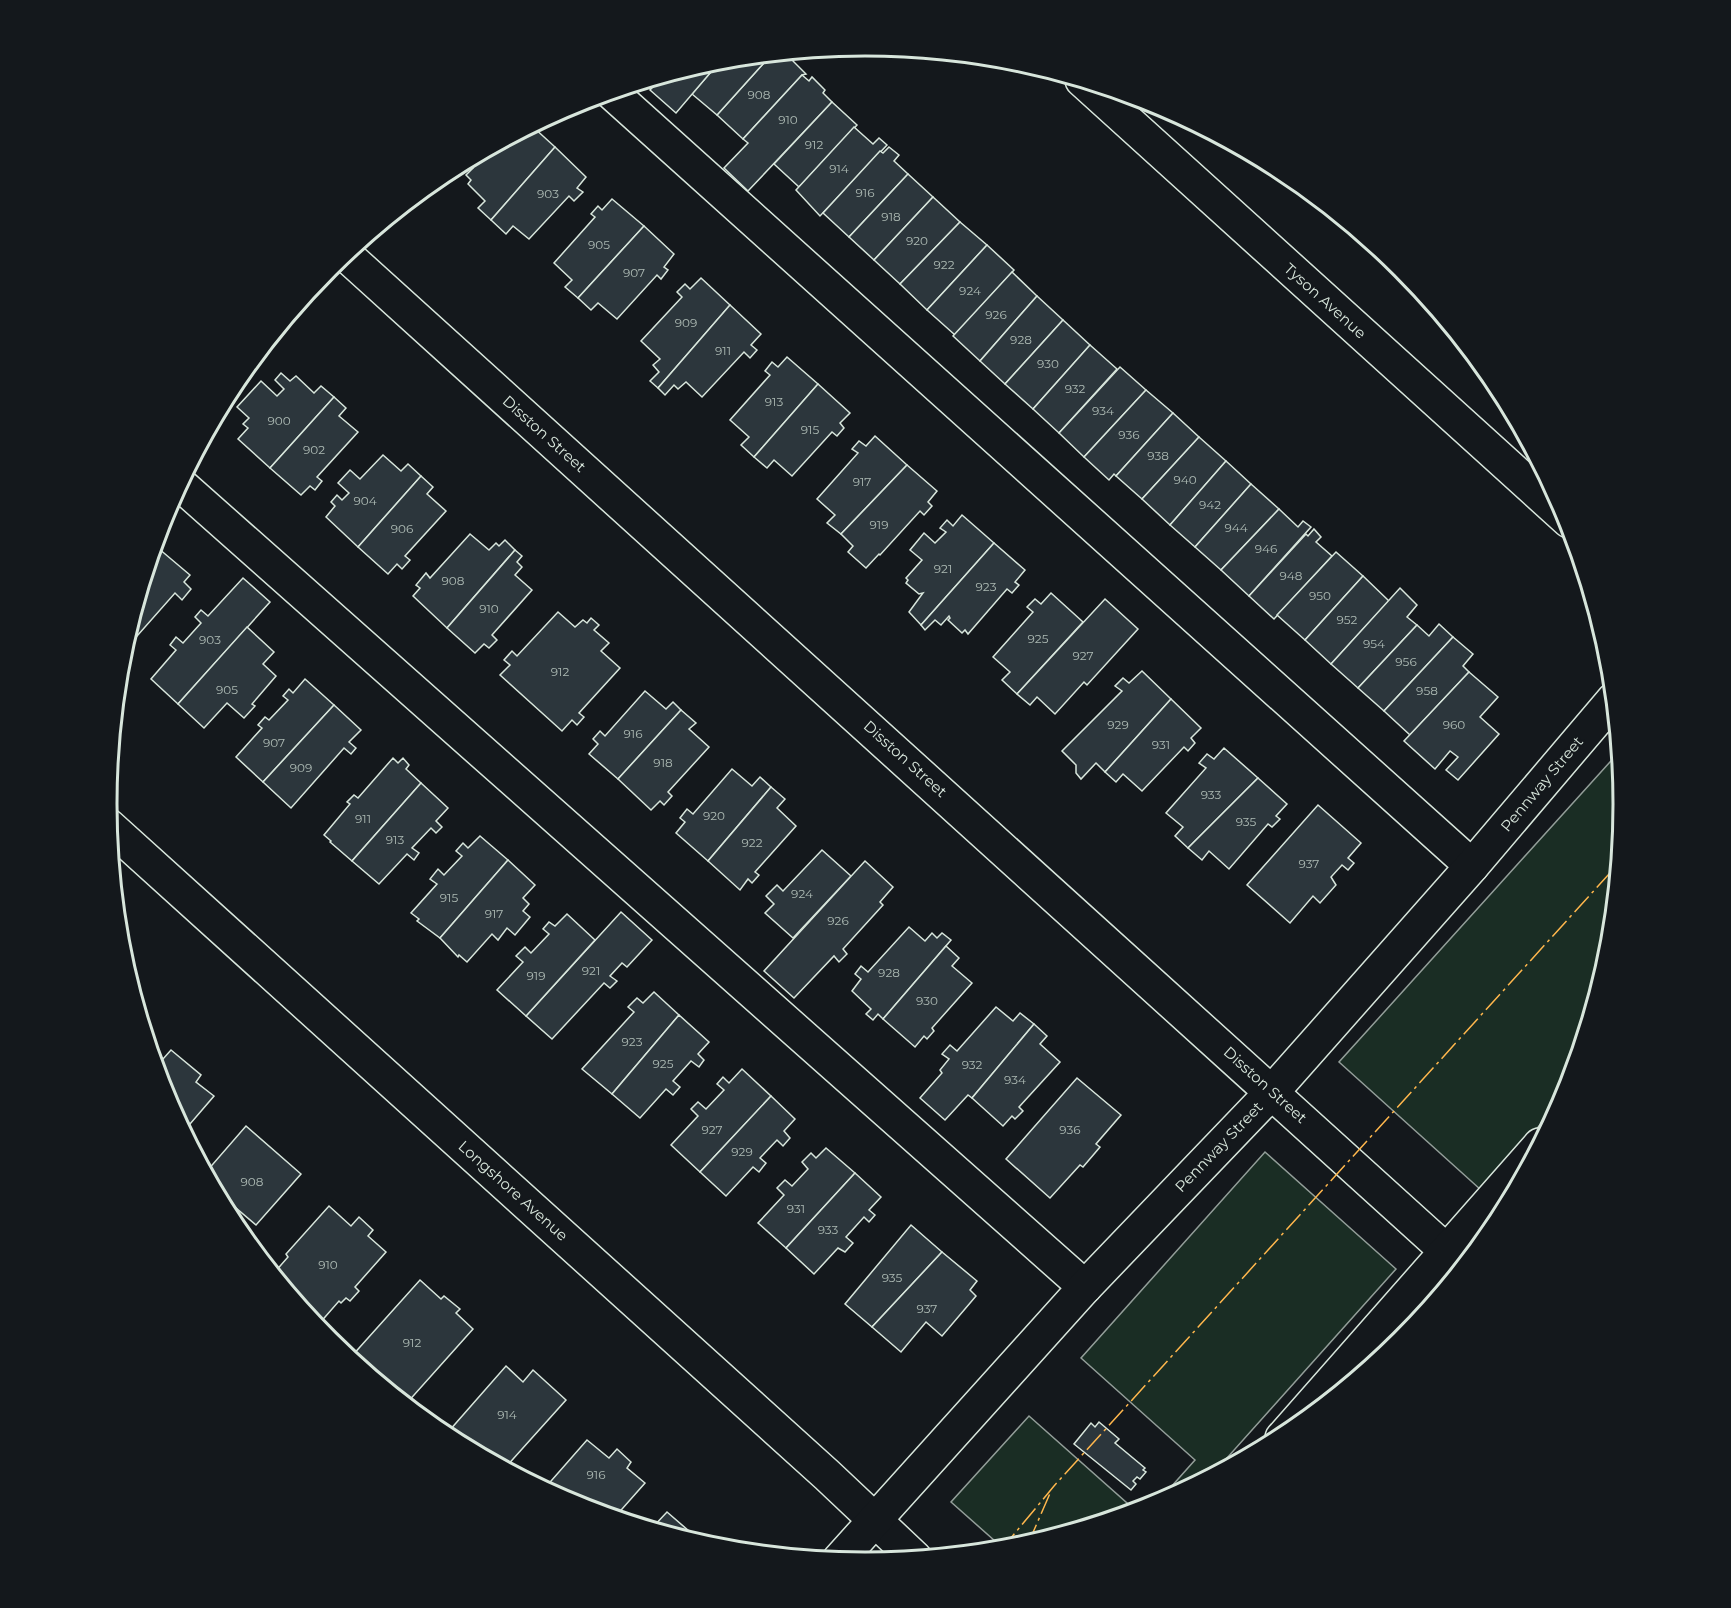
<svg xmlns="http://www.w3.org/2000/svg" width="1731" height="1608" font-family="Montserrat,sans-serif">
  <style>
    .green { fill: #1a2d24; stroke: #939e99; stroke-width: 1.5 }
    .building { fill: #2c363c; stroke: #d8e6dc; stroke-width: 1.5 }
    .lines { fill: none; stroke-linecap: round; stroke-linejoin: round }
    .minor-casing { stroke: #d8e6dc; stroke-width: 36 }
    .minor { stroke: #14181c; stroke-width: 33 }
    .power { stroke: #ffb74d; stroke-width: 1.5; stroke-dasharray: 21 4.5 3 4.5; stroke-linecap: butt }
    .labels { text-anchor: middle; stroke-width: 4.5; stroke-linejoin: round; paint-order: stroke }
    .number-label { font-size: 12px; fill: #adbab4 }
    .street-label { font-size: 15px; fill: #d8e6dc; stroke: #14181c }
    .rim { fill: none; stroke: #d8e6dc; stroke-width: 3 }
  </style>
  <rect width="100%" height="100%" fill="#14181c"/>
  <!-- green -->
  <g class="green">
    <polygon points="1619,752 1624,804 1610,952 1567,1095 1481,1190 1339,1062"/>
    <polygon points="1265,1152 1396,1269 1210,1477 1154,1506 1195,1460 1081,1358"/>
    <polygon points="1029,1416 1136,1511 1013,1548 1004,1549 951,1502"/>
  </g>
  <!-- building -->
  <g class="building">
    <polygon points="785,53 806,74 802,75 743,139 717,115 772,54"/>
    <polygon points="772,54 717,115 692,94 722,59"/>
    <polygon points="722,59 676,113 650,90 662,77"/>
    <polygon points="802,75 809,81 812,77 825,90 823,93 832,102 748,191 724,168 748,143 743,139"/>
    <polygon points="832,102 857,125 799,187 774,164"/>
    <polygon points="532,126 555,147 491,220 478,208 485,201 468,184 471,180 466,175 473,168 465,162"/>
    <polygon points="854,127 873,144 879,138 887,145 820,216 796,190"/>
    <polygon points="555,147 586,177 577,188 583,192 574,201 569,196 529,239 513,226 506,234 491,220"/>
    <polygon points="889,147 899,155 894,161 908,174 849,237 823,213 880,151 883,153"/>
    <polygon points="908,174 933,197 874,260 849,237"/>
    <polygon points="933,197 960,222 900,284 874,260"/>
    <polygon points="612,199 644,226 578,298 565,287 572,280 554,263 595,217 591,214 598,206 602,210"/>
    <polygon points="960,222 987,245 927,310 900,284"/>
    <polygon points="644,226 674,254 664,267 668,270 661,279 657,275 617,319 598,303 591,310 578,298"/>
    <polygon points="987,245 1014,270 955,335 927,310"/>
    <polygon points="1012,272 1037,296 980,361 953,336"/>
    <polygon points="701,278 730,305 658,388 650,381 659,372 653,365 660,359 641,341 682,297 677,292 685,284 690,289"/>
    <polygon points="1037,296 1063,320 1005,384 980,361"/>
    <polygon points="730,305 761,334 751,345 757,350 750,358 744,352 702,397 686,382 678,389 674,385 665,395 658,388"/>
    <polygon points="1063,320 1090,345 1033,409 1005,384"/>
    <polygon points="1090,345 1117,369 1059,433 1033,409"/>
    <polygon points="787,357 818,384 754,457 741,445 749,437 730,420 770,375 765,371 772,362 778,367"/>
    <polygon points="1120,367 1146,390 1084,457 1059,433"/>
    <polygon points="281,373 290,381 296,376 314,393 321,386 334,397 270,468 238,439 248,428 243,424 249,418 237,407 261,381 277,396 284,389 275,380"/>
    <polygon points="818,384 850,413 840,423 844,428 837,436 832,432 792,476 774,460 767,468 754,457"/>
    <polygon points="1146,390 1173,413 1116,476 1114,474 1109,480 1084,457"/>
    <polygon points="334,397 346,408 339,416 358,432 317,477 322,481 315,490 310,486 301,495 270,468"/>
    <polygon points="1173,413 1199,437 1142,499 1116,476"/>
    <polygon points="875,436 907,465 841,534 827,523 835,515 817,499 858,453 852,449 859,441 866,446"/>
    <polygon points="1199,437 1226,461 1170,525 1142,499"/>
    <polygon points="383,455 401,471 408,464 421,476 358,547 326,517 335,506 331,502 337,495 342,500 349,493 338,483 350,470 360,479"/>
    <polygon points="1226,461 1251,484 1195,547 1170,525"/>
    <polygon points="907,465 937,491 928,502 932,506 924,515 920,511 880,555 879,554 866,568 848,552 853,546 841,534"/>
    <polygon points="421,476 433,487 427,494 446,511 405,556 410,560 402,569 397,564 388,574 358,547"/>
    <polygon points="1251,484 1279,509 1221,570 1195,547"/>
    <polygon points="1279,509 1298,527 1303,521 1311,527 1249,596 1221,570"/>
    <polygon points="962,515 994,543 921,625 909,612 923,593 919,594 906,583 908,580 906,578 922,560 910,550 924,533 935,543 946,532 940,528 947,520 953,526"/>
    <polygon points="1314,529 1321,537 1316,542 1332,556 1274,619 1249,596 1306,534 1308,536"/>
    <polygon points="470,534 489,550 496,543 499,546 505,540 515,550 447,628 413,596 420,588 416,585 426,573 430,578"/>
    <polygon points="994,543 1025,570 1015,582 1019,585 1012,593 1007,589 968,634 965,630 962,633 948,620 950,618 949,616 941,625 935,620 925,630 921,625"/>
    <polygon points="158,548 190,575 184,582 191,589 182,600 175,593 122,653 152,555"/>
    <polygon points="515,550 522,556 517,562 522,567 515,575 532,590 492,635 497,640 489,648 484,644 475,653 447,628"/>
    <polygon points="1336,552 1363,576 1305,640 1277,615"/>
    <polygon points="1363,576 1389,601 1331,664 1305,640"/>
    <polygon points="243,578 270,602 178,704 151,679 176,650 170,645 176,637 183,643 201,623 195,617 201,610 208,616"/>
    <polygon points="1400,588 1417,605 1407,617 1417,625 1358,688 1331,664"/>
    <polygon points="1051,593 1083,622 1017,694 1002,680 1010,672 993,657 1033,612 1027,607 1035,599 1041,604"/>
    <polygon points="1105,599 1138,629 1087,685 1084,682 1055,714 1037,697 1030,705 1017,694"/>
    <polygon points="558,612 575,627 583,620 587,623 591,618 599,625 594,630 609,643 601,651 620,668 579,713 584,717 577,725 572,720 562,731 500,675 510,665 504,660 512,651 517,656"/>
    <polygon points="1439,624 1453,637 1384,711 1358,688 1417,625 1429,636"/>
    <polygon points="247,627 274,652 263,664 276,676 252,704 255,706 244,718 227,703 204,728 178,704"/>
    <polygon points="1453,637 1473,654 1463,666 1469,672 1410,735 1384,711"/>
    <polygon points="1142,671 1171,699 1105,772 1096,763 1081,779 1076,773 1076,765 1062,751 1122,691 1115,686 1123,678 1129,683"/>
    <polygon points="1469,672 1498,697 1480,717 1499,734 1458,780 1446,770 1458,757 1450,751 1435,769 1404,741"/>
    <polygon points="305,679 334,705 263,782 236,757 262,728 258,725 265,717 269,720 288,700 283,696 289,689 293,693"/>
    <polygon points="645,691 666,709 673,702 681,710 618,779 589,754 598,744 593,739 600,731 605,736"/>
    <polygon points="1171,699 1201,728 1191,738 1195,743 1188,751 1184,747 1142,791 1123,774 1116,782 1105,772"/>
    <polygon points="334,705 361,730 349,742 356,748 351,754 344,748 291,808 263,782"/>
    <polygon points="681,710 696,723 689,729 709,747 668,792 672,796 664,805 660,801 651,810 618,779"/>
    <polygon points="1224,748 1258,778 1188,848 1175,836 1183,827 1166,813 1206,768 1199,763 1207,754 1214,759"/>
    <polygon points="393,758 398,763 403,758 409,765 406,769 421,783 352,861 330,842 331,841 324,835 350,804 347,802 354,795 358,798"/>
    <polygon points="732,769 752,786 760,777 771,787 708,861 676,833 685,822 680,818 687,809 693,814"/>
    <polygon points="1258,778 1287,804 1276,816 1280,819 1272,827 1268,824 1229,869 1209,851 1202,860 1188,848"/>
    <polygon points="421,783 448,808 436,821 442,827 436,833 431,828 412,848 419,853 414,860 407,854 379,884 352,861"/>
    <polygon points="771,787 785,799 777,808 796,826 755,872 759,875 752,883 748,879 740,890 708,861"/>
    <polygon points="1318,805 1361,843 1348,858 1354,863 1348,870 1342,865 1331,877 1336,885 1320,903 1313,896 1290,923 1247,885"/>
    <polygon points="480,836 508,860 440,938 417,921 419,919 411,913 437,884 430,879 438,869 444,875 462,856 456,851 463,843 468,848"/>
    <polygon points="822,850 851,876 793,938 765,913 774,904 766,896 777,885 783,891"/>
    <polygon points="508,860 535,885 523,898 529,904 523,911 530,917 515,935 507,928 498,940 492,934 467,962 459,955 458,957 440,938"/>
    <polygon points="865,861 893,887 880,902 883,905 843,949 847,954 839,962 834,956 794,998 764,971"/>
    <polygon points="621,912 652,940 627,967 622,963 610,976 617,981 610,988 604,983 552,1039 526,1016"/>
    <polygon points="567,914 595,940 526,1016 497,990 523,962 516,956 525,947 531,953 549,934 543,929 549,922 555,926"/>
    <polygon points="909,927 925,941 932,933 937,938 942,933 951,940 883,1019 878,1014 873,1020 866,1014 871,1009 852,991 861,979 855,974 861,966 868,972"/>
    <polygon points="946,946 959,958 952,966 972,983 932,1028 934,1031 927,1039 924,1036 915,1047 883,1019"/>
    <polygon points="654,992 679,1015 612,1094 582,1069 634,1012 628,1007 637,998 643,1003"/>
    <polygon points="996,1007 1013,1021 1020,1013 1034,1024 972,1098 968,1095 945,1120 920,1098 942,1073 940,1070 949,1059 942,1054 950,1045 957,1051"/>
    <polygon points="679,1015 709,1042 698,1054 704,1060 699,1067 691,1061 673,1081 680,1087 673,1095 666,1089 640,1118 612,1094"/>
    <polygon points="1034,1024 1047,1036 1040,1044 1060,1062 1019,1107 1023,1111 1015,1119 1012,1116 1003,1126 972,1098"/>
    <polygon points="171,1050 201,1075 196,1082 214,1096 184,1131 164,1094 155,1063 160,1056 163,1059"/>
    <polygon points="742,1069 771,1096 700,1172 671,1145 698,1116 691,1109 698,1102 706,1109 724,1090 717,1084 723,1077 729,1083"/>
    <polygon points="1077,1078 1121,1115 1096,1144 1100,1147 1083,1167 1080,1165 1050,1198 1006,1159"/>
    <polygon points="771,1096 795,1119 784,1131 790,1138 783,1146 777,1140 760,1158 766,1163 759,1172 753,1167 726,1196 700,1172"/>
    <polygon points="246,1126 301,1174 256,1225 216,1191 206,1172"/>
    <polygon points="826,1148 855,1173 786,1248 758,1223 784,1195 777,1188 785,1180 792,1186 808,1169 802,1162 811,1153 816,1158"/>
    <polygon points="855,1173 881,1197 869,1210 875,1215 869,1222 864,1217 846,1237 853,1243 845,1252 838,1248 814,1274 786,1248"/>
    <polygon points="329,1206 351,1226 359,1217 373,1230 368,1236 386,1252 355,1287 359,1291 350,1301 346,1298 341,1303 339,1301 318,1325 274,1273 288,1257 286,1254"/>
    <polygon points="911,1225 942,1252 872,1327 845,1304"/>
    <polygon points="942,1252 977,1281 970,1290 976,1296 942,1336 926,1322 901,1352 872,1327"/>
    <polygon points="420,1280 441,1299 444,1296 460,1309 456,1313 473,1329 406,1404 351,1357"/>
    <polygon points="506,1366 523,1382 533,1370 566,1400 505,1468 467,1448 449,1431"/>
    <polygon points="1099,1422 1119,1439 1115,1443 1145,1468 1143,1470 1146,1472 1140,1479 1137,1477 1133,1481 1136,1484 1131,1490 1074,1444 1091,1423 1095,1427"/>
    <polygon points="587,1440 609,1458 617,1449 631,1462 627,1468 645,1483 615,1517 575,1505 544,1489"/>
    <polygon points="667,1512 704,1544 652,1528"/>
  </g>
  <g class="lines">
    <defs>
      <g id="minor">
        <polyline points="1082,80 1569,521"/>
        <polyline points="611,92 1472,866"/>
        <polyline points="345,254 1463,1266"/>
        <polyline points="180,484 1085,1287"/>
        <polyline points="109,826 827,1475 915,1558"/>
        <polyline points="1282,1438 1540,1145"/>
        <polyline points="839,1560 1085,1287 1272,1092 1472,866 1614,699"/>
      </g>
    </defs>
    <!-- minor casing -->
    <use href="#minor" class="minor-casing"/>
    <!-- minor -->
    <use href="#minor" class="minor"/>
    <!-- power -->
    <g class="power">
      <polyline points="1028,1544 1051,1491"/>
      <polyline points="1001,1550 1054,1486 1619,863"/>
    </g>
  </g>
  <g class="labels">
    <!-- number labels -->
    <g class="number-label">
      <text x="759" y="99">908</text>
      <text x="788" y="124">910</text>
      <text x="814" y="149">912</text>
      <text x="839" y="173">914</text>
      <text x="865" y="197">916</text>
      <text x="548" y="198">903</text>
      <text x="891" y="221">918</text>
      <text x="917" y="245">920</text>
      <text x="599" y="249">905</text>
      <text x="944" y="269">922</text>
      <text x="634" y="277">907</text>
      <text x="970" y="295">924</text>
      <text x="996" y="319">926</text>
      <text x="686" y="327">909</text>
      <text x="1021" y="344">928</text>
      <text x="723" y="355">911</text>
      <text x="1048" y="368">930</text>
      <text x="1075" y="393">932</text>
      <text x="774" y="406">913</text>
      <text x="1103" y="415">934</text>
      <text x="279" y="425">900</text>
      <text x="810" y="434">915</text>
      <text x="1129" y="439">936</text>
      <text x="314" y="454">902</text>
      <text x="1158" y="460">938</text>
      <text x="1185" y="484">940</text>
      <text x="862" y="486">917</text>
      <text x="365" y="505">904</text>
      <text x="1210" y="509">942</text>
      <text x="879" y="529">919</text>
      <text x="1236" y="532">944</text>
      <text x="402" y="533">906</text>
      <text x="1266" y="553">946</text>
      <text x="943" y="573">921</text>
      <text x="1291" y="580">948</text>
      <text x="453" y="585">908</text>
      <text x="986" y="591">923</text>
      <text x="1320" y="600">950</text>
      <text x="489" y="613">910</text>
      <text x="1347" y="624">952</text>
      <text x="1038" y="643">925</text>
      <text x="210" y="644">903</text>
      <text x="1374" y="648">954</text>
      <text x="1083" y="660">927</text>
      <text x="1406" y="666">956</text>
      <text x="560" y="676">912</text>
      <text x="227" y="694">905</text>
      <text x="1427" y="695">958</text>
      <text x="1118" y="729">929</text>
      <text x="1454" y="729">960</text>
      <text x="633" y="738">916</text>
      <text x="274" y="747">907</text>
      <text x="1161" y="749">931</text>
      <text x="663" y="767">918</text>
      <text x="301" y="772">909</text>
      <text x="1211" y="799">933</text>
      <text x="714" y="820">920</text>
      <text x="363" y="823">911</text>
      <text x="1246" y="826">935</text>
      <text x="395" y="844">913</text>
      <text x="752" y="847">922</text>
      <text x="1309" y="868">937</text>
      <text x="802" y="898">924</text>
      <text x="449" y="902">915</text>
      <text x="494" y="918">917</text>
      <text x="838" y="925">926</text>
      <text x="591" y="975">921</text>
      <text x="889" y="977">928</text>
      <text x="536" y="980">919</text>
      <text x="927" y="1005">930</text>
      <text x="632" y="1046">923</text>
      <text x="663" y="1068">925</text>
      <text x="972" y="1069">932</text>
      <text x="1015" y="1084">934</text>
      <text x="712" y="1134">927</text>
      <text x="1070" y="1134">936</text>
      <text x="742" y="1156">929</text>
      <text x="252" y="1186">908</text>
      <text x="796" y="1213">931</text>
      <text x="828" y="1234">933</text>
      <text x="328" y="1269">910</text>
      <text x="892" y="1282">935</text>
      <text x="927" y="1313">937</text>
      <text x="412" y="1347">912</text>
      <text x="507" y="1419">914</text>
      <text x="596" y="1479">916</text>
    </g>
    <!-- street labels -->
    <g class="street-label">
      <text transform="translate(1325 301) rotate(42)" y="5">Tyson Avenue</text>
      <text transform="translate(544 434) rotate(42)" y="5">Disston Street</text>
      <text transform="translate(905 759) rotate(42)" y="5">Disston Street</text>
      <text transform="translate(1542 784) rotate(-50)" y="5">Pennway Street</text>
      <text transform="translate(1265 1085) rotate(42)" y="5">Disston Street</text>
      <text transform="translate(1219 1147) rotate(-46)" y="5">Pennway Street</text>
      <text transform="translate(513 1191) rotate(42)" y="5">Longshore Avenue</text>
    </g>
  </g>
  <!-- crop -->
  <path d="M0 0H1731V1608H0ZM117 804a748 748 0 1 1 1496 0a748 748 0 1 1-1496 0Z" fill="#14181c" fill-rule="evenodd"/>
  <path class="rim" d="M117 804a748 748 0 1 1 1496 0a748 748 0 1 1-1496 0Z"/>
</svg>
